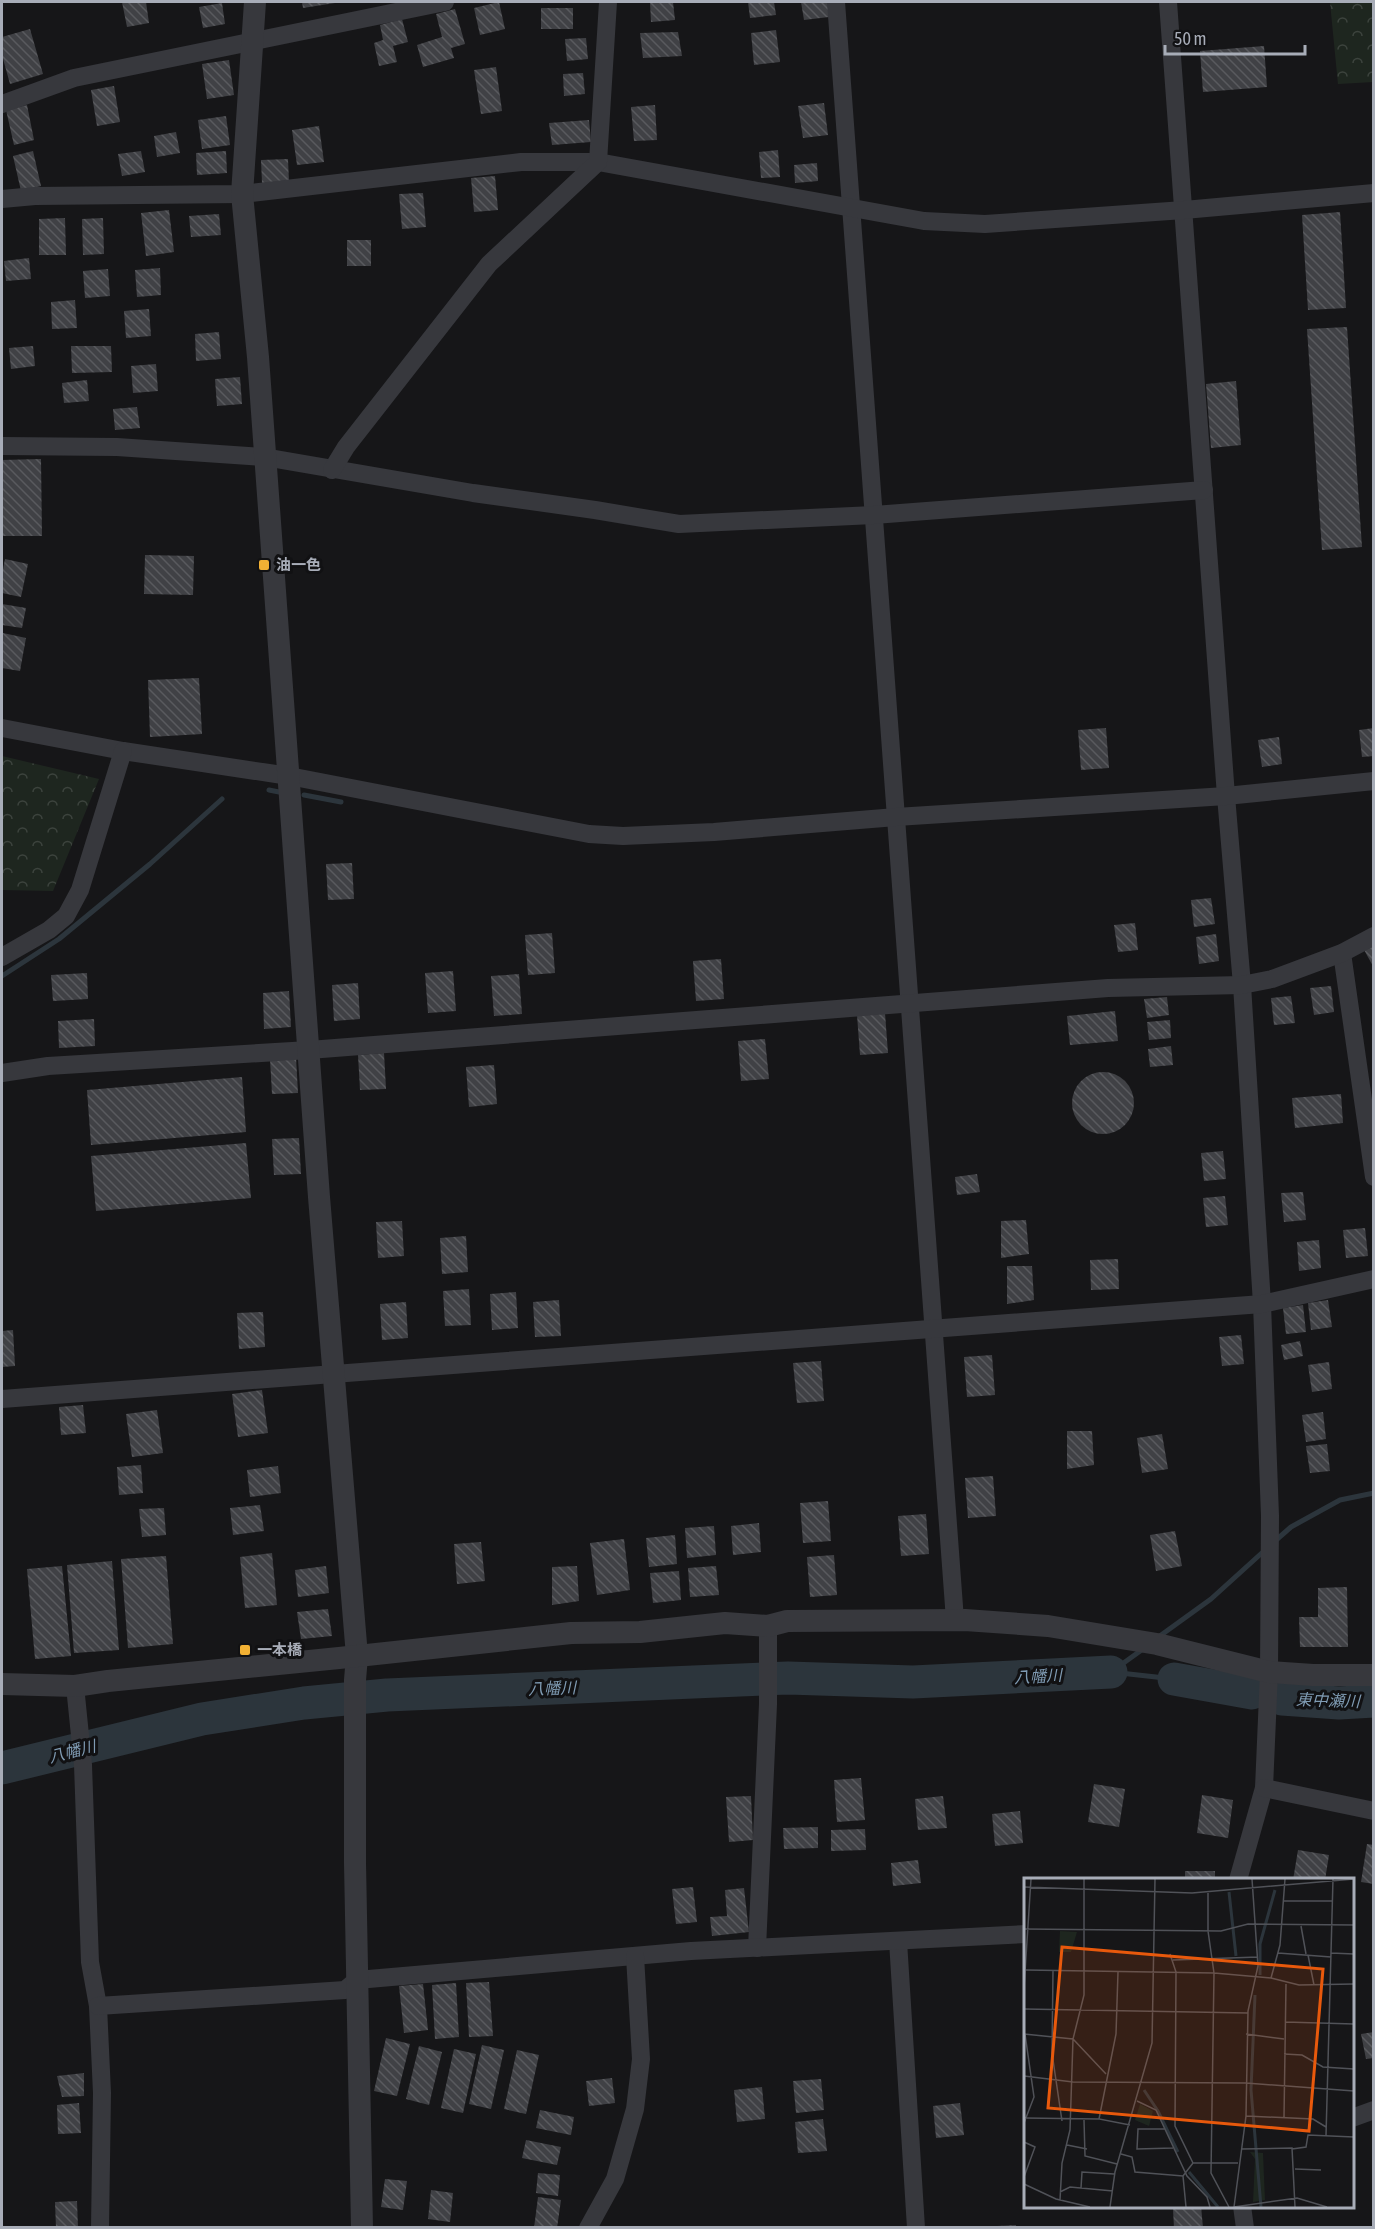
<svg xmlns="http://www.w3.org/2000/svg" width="1375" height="2229" font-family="'Asap Condensed','Noto Sans JP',sans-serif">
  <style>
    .forest { fill: url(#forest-crowns) }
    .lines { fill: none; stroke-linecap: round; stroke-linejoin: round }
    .stream { stroke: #2c353c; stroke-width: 5 }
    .river { stroke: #2c353c; stroke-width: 33 }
    .building { fill: url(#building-back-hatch) }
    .minor { stroke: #37383d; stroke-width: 18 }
    .tertiary { stroke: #37383d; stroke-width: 22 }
    .poi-dot { fill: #f2b134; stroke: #111113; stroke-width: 2 }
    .labels { text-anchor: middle; stroke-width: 6; stroke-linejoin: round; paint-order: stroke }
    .poi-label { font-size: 15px; font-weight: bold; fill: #a8adb8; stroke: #111113; text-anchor: start }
    .water-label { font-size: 16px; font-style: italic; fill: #7f9bb3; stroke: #111113 }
    .inset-river { fill: none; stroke: #2c353c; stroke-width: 3 }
    .inset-road { fill: none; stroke: #505258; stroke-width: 1.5 }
    .view { fill: #e8590c; fill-opacity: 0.15; stroke: #e8590c; stroke-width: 3 }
    .inset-edge { fill: none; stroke: #a8adb8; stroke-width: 3 }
  </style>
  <defs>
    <pattern id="forest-crowns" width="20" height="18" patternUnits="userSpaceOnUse" patternTransform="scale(1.5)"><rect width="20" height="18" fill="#1e261f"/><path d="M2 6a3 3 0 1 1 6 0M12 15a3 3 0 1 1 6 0" fill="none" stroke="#3c433d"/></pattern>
    <pattern id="building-back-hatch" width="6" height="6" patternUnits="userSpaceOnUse" patternTransform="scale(1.5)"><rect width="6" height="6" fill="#404145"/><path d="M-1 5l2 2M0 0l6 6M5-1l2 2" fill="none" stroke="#595a5e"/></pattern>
  </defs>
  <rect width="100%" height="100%" fill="#161618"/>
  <!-- forest -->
  <g class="forest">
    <polygon points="1330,2 1373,2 1373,82 1338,84"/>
    <polygon points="2,756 99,779 53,891 2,890"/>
  </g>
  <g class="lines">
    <!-- stream -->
    <g class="stream">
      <polyline points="269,790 279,792"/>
      <polyline points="304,795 341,802"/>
      <polyline points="2,976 59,939 150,864 222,799"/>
      <polyline points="1275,1541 1291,1527 1340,1500 1374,1493"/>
      <polyline points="1157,1638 1211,1599 1264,1551"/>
      <polyline points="1143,1649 1111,1672 1174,1679"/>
    </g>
    <!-- river -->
    <g class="river">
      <polyline points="1174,1679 1252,1693"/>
      <polyline points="1282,1699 1339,1703 1374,1701"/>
      <polyline points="2,1768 202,1719 304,1703 387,1695 788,1678 913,1682 1111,1672"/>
    </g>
  </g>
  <!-- building -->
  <g class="building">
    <polygon points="122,2 146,2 149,23 127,27"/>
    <polygon points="302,2 335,2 335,3 303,8"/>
    <polygon points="499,2 505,29 480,35 474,8"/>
    <polygon points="650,2 673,2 675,20 651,22"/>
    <polygon points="748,2 774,2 776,15 750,18"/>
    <polygon points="801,2 828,2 829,17 804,20"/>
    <polygon points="222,3 225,24 203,28 199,7"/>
    <rect x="541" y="8" width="32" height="21"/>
    <polygon points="455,9 465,44 451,48 454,58 423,67 417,45 442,37 436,14"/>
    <polygon points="402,19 408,42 393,46 397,62 379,66 374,43 383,40 380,25"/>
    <polygon points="30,29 43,74 10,84 2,55 2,37"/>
    <polygon points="776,30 780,62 754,65 751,33"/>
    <polygon points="678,32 682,56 643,58 640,33"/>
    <polygon points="586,38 588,59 567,61 565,39"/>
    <polygon points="1264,46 1267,87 1203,92 1200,51"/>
    <polygon points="229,60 234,95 207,99 202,64"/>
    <polygon points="496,67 502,111 481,114 474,70"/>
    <polygon points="583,73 585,94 564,96 563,74"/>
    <polygon points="114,86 120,122 97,126 91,90"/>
    <polygon points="824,103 828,135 803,138 798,106"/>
    <polygon points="27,105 34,140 14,145 6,110"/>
    <polygon points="655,105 657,140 634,141 631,107"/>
    <polygon points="226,116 230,145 202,149 198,120"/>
    <polygon points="589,120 591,142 552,145 549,123"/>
    <polygon points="319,126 324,162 297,165 292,130"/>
    <polygon points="176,132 180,153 157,157 154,136"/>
    <polygon points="778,150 780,177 761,178 759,152"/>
    <polygon points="33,151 41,186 21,191 13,156"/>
    <polygon points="141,151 145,172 122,176 118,154"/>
    <polygon points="226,151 227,173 197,175 196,153"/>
    <polygon points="288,159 289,182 262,183 261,160"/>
    <polygon points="817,163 818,181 795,183 794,165"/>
    <polygon points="495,176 498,210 474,212 471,178"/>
    <polygon points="423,193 426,227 402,229 399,194"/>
    <polygon points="169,210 174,252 146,256 141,213"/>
    <polygon points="1340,212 1346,308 1308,310 1302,215"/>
    <polygon points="219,214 221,235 191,237 189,216"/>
    <polygon points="65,218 66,255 39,255 39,219"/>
    <polygon points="103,218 104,254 83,255 82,219"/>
    <rect x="347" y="240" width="24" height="26"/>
    <polygon points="29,258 31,279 6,281 4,261"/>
    <polygon points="160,268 161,295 137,297 135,270"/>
    <polygon points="108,269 110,296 85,298 83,271"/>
    <polygon points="75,300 77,328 52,329 51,302"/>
    <polygon points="149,309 151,336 126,338 124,311"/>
    <polygon points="1347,327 1362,547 1322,550 1307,329"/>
    <polygon points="219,332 221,359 196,361 195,334"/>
    <polygon points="33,346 35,366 11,369 9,348"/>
    <polygon points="71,346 111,346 112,372 72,373"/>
    <polygon points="156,364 158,391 133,393 131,366"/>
    <polygon points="240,377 242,404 217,406 215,379"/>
    <polygon points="87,380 89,401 64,403 62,383"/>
    <polygon points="1236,381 1241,445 1211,448 1206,384"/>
    <polygon points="137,407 140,428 115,430 113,409"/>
    <polygon points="41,459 42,536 2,536 2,460"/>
    <polygon points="145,555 194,556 193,595 144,594"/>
    <polygon points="5,559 28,564 21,597 2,593 2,574"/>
    <polygon points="2,604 26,608 22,628 2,625"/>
    <polygon points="3,633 26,638 20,671 2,668"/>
    <polygon points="199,678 202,734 150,737 148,680"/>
    <polygon points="1106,728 1109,768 1081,770 1078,730"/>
    <polygon points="1374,728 1374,756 1362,757 1359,730"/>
    <polygon points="1279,737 1282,764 1262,767 1258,740"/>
    <polygon points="352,863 354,899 328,900 326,864"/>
    <polygon points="1211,898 1215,924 1194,927 1191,900"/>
    <polygon points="1135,923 1138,950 1118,952 1114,925"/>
    <polygon points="552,933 555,973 528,975 525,935"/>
    <polygon points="1216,934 1219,961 1199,964 1196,937"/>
    <polygon points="1374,943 1374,968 1363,948"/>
    <polygon points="721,959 724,999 696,1001 693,961"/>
    <polygon points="453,971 456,1011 428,1013 425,973"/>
    <polygon points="87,973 88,999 53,1001 51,975"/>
    <polygon points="519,974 522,1014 494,1016 491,976"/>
    <polygon points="358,983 360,1019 334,1021 332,985"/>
    <polygon points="1331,986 1334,1012 1314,1015 1310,988"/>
    <polygon points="289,991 291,1027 264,1029 263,993"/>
    <polygon points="1291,996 1295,1023 1274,1025 1271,998"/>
    <polygon points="1167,997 1169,1015 1147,1018 1144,999"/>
    <polygon points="1115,1011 1118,1041 1070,1045 1067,1016"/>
    <polygon points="885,1013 888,1053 860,1055 857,1015"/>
    <polygon points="94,1019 95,1046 59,1048 58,1021"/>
    <polygon points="1170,1020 1171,1038 1149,1040 1147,1022"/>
    <polygon points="765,1039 769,1079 741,1081 738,1041"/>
    <polygon points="1171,1046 1173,1065 1150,1067 1148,1049"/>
    <polygon points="384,1053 386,1089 360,1090 358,1055"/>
    <polygon points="296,1057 298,1093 272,1094 270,1059"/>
    <polygon points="494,1065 497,1104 469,1107 466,1067"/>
    <circle cx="1103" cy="1103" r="31"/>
    <polygon points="242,1077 246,1132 91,1145 87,1090"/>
    <polygon points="1341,1094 1343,1123 1295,1128 1292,1098"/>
    <polygon points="299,1138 301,1174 274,1175 272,1139"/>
    <polygon points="246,1143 251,1198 96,1211 91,1156"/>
    <polygon points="1223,1151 1226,1179 1204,1181 1201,1153"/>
    <polygon points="977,1174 980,1192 957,1195 955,1177"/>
    <polygon points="1303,1192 1306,1220 1284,1222 1281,1193"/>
    <polygon points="1225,1196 1228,1225 1206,1227 1203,1198"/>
    <polygon points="1026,1220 1029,1254 1001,1258 1001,1221"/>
    <polygon points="402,1221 404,1256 378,1258 376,1222"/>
    <polygon points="1365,1228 1368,1256 1346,1258 1343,1230"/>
    <polygon points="466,1236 468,1272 442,1274 440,1238"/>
    <polygon points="1319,1240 1321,1268 1299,1271 1297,1242"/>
    <polygon points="1118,1259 1119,1289 1091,1290 1090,1260"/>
    <polygon points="1007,1266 1032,1266 1034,1300 1007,1304"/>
    <polygon points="469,1289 471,1325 445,1326 443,1291"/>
    <polygon points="516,1292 518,1328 492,1330 490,1294"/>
    <polygon points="559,1300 561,1336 535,1337 533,1302"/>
    <polygon points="1328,1300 1332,1327 1311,1330 1308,1303"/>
    <polygon points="406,1302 408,1338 382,1340 380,1304"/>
    <polygon points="1303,1305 1306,1332 1286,1334 1283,1308"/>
    <polygon points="263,1312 265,1347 239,1349 237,1313"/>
    <polygon points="13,1330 15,1366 2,1367 2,1331"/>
    <polygon points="1241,1335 1244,1364 1222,1366 1219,1337"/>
    <polygon points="1300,1341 1303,1356 1284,1360 1281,1345"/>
    <polygon points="992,1355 995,1395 967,1397 964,1357"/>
    <polygon points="821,1361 824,1401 797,1403 793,1363"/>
    <polygon points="1329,1362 1332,1389 1312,1392 1308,1365"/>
    <polygon points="262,1390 268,1433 238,1437 232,1394"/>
    <polygon points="83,1405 86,1433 61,1435 59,1407"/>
    <polygon points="157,1410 163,1453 132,1457 126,1414"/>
    <polygon points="1323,1412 1326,1439 1306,1442 1302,1415"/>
    <polygon points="1067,1431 1092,1431 1094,1465 1067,1469"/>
    <polygon points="1162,1434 1168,1469 1142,1473 1137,1438"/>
    <polygon points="1327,1444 1330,1471 1310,1473 1306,1446"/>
    <polygon points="141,1465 143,1493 119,1495 117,1467"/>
    <polygon points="278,1466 281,1493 250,1497 247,1470"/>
    <polygon points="993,1476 996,1516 968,1518 965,1478"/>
    <polygon points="828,1501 831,1541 803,1543 800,1503"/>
    <polygon points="260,1505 264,1531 233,1535 230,1508"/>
    <polygon points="164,1508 166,1535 142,1537 139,1509"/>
    <polygon points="926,1514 929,1554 901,1556 898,1516"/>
    <polygon points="759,1523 761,1552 733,1555 731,1526"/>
    <polygon points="714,1526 716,1555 687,1558 685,1528"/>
    <polygon points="1175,1531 1182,1566 1156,1571 1150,1535"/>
    <polygon points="675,1535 677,1564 649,1567 646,1538"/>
    <polygon points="624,1539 630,1590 597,1595 590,1543"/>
    <polygon points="481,1542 485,1581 457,1584 454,1544"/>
    <polygon points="272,1553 277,1605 245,1608 240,1557"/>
    <polygon points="834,1555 837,1595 810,1597 807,1557"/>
    <polygon points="166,1556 173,1644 128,1648 121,1559"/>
    <polygon points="112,1561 119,1650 74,1653 67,1565"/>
    <polygon points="62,1566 71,1656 35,1659 27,1569"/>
    <polygon points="326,1566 329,1593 298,1597 295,1570"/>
    <polygon points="577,1566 579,1601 552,1605 552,1567"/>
    <polygon points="716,1566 719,1595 690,1597 688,1568"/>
    <polygon points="679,1571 681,1600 653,1603 650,1573"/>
    <polygon points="1347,1587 1348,1647 1300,1647 1299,1617 1318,1617 1318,1588"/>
    <polygon points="328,1609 332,1636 301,1639 297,1612"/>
    <polygon points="861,1778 865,1820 837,1822 834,1780"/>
    <polygon points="1094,1784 1125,1789 1119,1827 1088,1822"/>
    <polygon points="1202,1795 1233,1800 1228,1838 1197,1833"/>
    <polygon points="751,1796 753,1840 729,1842 726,1797"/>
    <polygon points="943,1796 947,1828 918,1830 915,1799"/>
    <polygon points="1020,1811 1023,1843 995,1846 992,1814"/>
    <polygon points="818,1827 818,1848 784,1849 783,1828"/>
    <polygon points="865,1829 866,1850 831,1851 831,1830"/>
    <polygon points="1367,1844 1374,1845 1374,1884 1361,1882"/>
    <polygon points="1298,1850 1329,1855 1325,1880 1293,1880"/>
    <polygon points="918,1860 921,1883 893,1886 891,1863"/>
    <rect x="1185" y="1871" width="30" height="9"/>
    <polygon points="693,1887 697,1922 676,1924 672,1889"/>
    <polygon points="744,1888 749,1932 712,1936 710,1917 727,1916 725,1890"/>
    <polygon points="489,1982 493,2036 469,2037 466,1983"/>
    <polygon points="456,1983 459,2037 435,2039 432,1985"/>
    <polygon points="423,1984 428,2030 404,2033 399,1986"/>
    <polygon points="1374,2032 1374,2058 1366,2059 1361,2034"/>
    <polygon points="386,2038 410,2044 397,2096 374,2091"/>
    <polygon points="482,2045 504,2050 491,2109 469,2104"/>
    <polygon points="419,2046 442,2052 429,2105 406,2099"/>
    <polygon points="454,2049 476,2054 463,2113 441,2108"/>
    <polygon points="517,2050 539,2055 526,2114 504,2109"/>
    <polygon points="84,2073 84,2096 62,2097 57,2076"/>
    <polygon points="612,2078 615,2103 589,2106 586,2081"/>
    <polygon points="821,2079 824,2110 796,2113 793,2081"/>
    <polygon points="762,2087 765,2119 737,2122 734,2090"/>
    <polygon points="79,2103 81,2133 58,2134 57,2105"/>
    <polygon points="960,2103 964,2135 936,2138 933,2106"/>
    <polygon points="540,2110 574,2117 571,2135 536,2128"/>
    <polygon points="823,2119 827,2151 798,2153 795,2122"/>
    <polygon points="526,2140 561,2147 557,2165 522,2158"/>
    <polygon points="538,2173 560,2175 558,2196 536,2193"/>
    <polygon points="385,2179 407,2181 403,2210 381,2207"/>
    <polygon points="431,2190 453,2193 450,2222 428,2219"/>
    <polygon points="538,2197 561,2200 557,2228 534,2228"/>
    <polygon points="77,2201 78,2228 56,2228 55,2202"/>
    <polygon points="1201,2206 1203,2228 1174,2228 1173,2209"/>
    <polygon points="1016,2225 1016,2228 997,2228 997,2226"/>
  </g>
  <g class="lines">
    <!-- minor -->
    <g class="minor">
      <polyline points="836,2 955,1620"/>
      <polyline points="1168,2 1226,796 1242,985 1262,1304 1270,1516 1269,1672 1264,1788 1238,1880"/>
      <polyline points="2,104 74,78 445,2"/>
      <polyline points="2,199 35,196 242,194 521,162 598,162 924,221 985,224 1184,210 1374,193"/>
      <polyline points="2,446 117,447 264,457 473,493 595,510 679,524 874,515 1204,490"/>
      <polyline points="332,470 346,447 489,264 598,162 608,2"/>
      <polyline points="2,728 123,751 289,776 589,834 623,836 714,832 896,817 1226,796 1374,781"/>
      <polyline points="1342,953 1374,1177"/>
      <polyline points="2,957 49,930 66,916 80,890 123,751"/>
      <polyline points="2,1073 48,1066 309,1050 1108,988 1242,985 1272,979 1342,953 1374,936"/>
      <polyline points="2,1399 1262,1304 1374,1279"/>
      <polyline points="75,1686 83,1765 90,1962 98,2006 102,2093 100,2228"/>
      <polyline points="1264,1788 1374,1811"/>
      <polyline points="898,1941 916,2228"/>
      <polyline points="757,1948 768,1704 768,1626"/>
      <polyline points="98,2006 345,1990 357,1980 691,1951 1026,1934"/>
      <polyline points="1352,2118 1374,2110"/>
      <polyline points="1242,2206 1245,2228"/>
      <polyline points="588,2228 615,2179 635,2109 641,2059 635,1956"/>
    </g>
    <!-- tertiary -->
    <g class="tertiary">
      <polyline points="255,2 242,194 258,357 319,1197 357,1656 355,1680 355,1863 362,2228"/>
      <polyline points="2,1684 75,1686 108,1681 339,1658 571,1633 640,1632 725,1623 768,1626 787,1621 965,1620 1048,1626 1157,1644 1269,1672 1313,1675 1374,1675"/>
    </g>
  </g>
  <!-- markers -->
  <g class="poi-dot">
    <rect x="258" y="559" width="12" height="12" rx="3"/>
    <rect x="239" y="1644" width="12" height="12" rx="3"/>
  </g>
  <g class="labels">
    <!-- poi labels -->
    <g class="poi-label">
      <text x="276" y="570">油一色</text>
      <text x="257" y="1655">一本橋</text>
    </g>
    <!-- water labels -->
    <g class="water-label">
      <text transform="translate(1038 1676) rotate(-3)" y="6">八幡川</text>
      <text transform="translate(552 1688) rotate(-2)" y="6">八幡川</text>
      <text transform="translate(1328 1700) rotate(2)" y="6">東中瀬川</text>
      <text transform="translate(72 1751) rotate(-14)" y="6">八幡川</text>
    </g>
  </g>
  <!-- overview -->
  <g transform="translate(1024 1878)">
    <rect width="330" height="330" fill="#161618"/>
    <path d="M 226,274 L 239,275 L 241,322 L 229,324 L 231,281 Z" fill="#1e261f"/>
    <path d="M 36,53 L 53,54 L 47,74 L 35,74 ZM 116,226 L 129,233 L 125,248 L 111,242 Z" fill="#1e261f"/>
    <path class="inset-river" d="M 205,14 L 212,78M 236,97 L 236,66 L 251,12M 231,117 L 227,212 L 237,329M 120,212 L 134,233 L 154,274M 165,294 L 194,329"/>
    <path class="inset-road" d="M 0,9 L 168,15 L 330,1M 184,15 L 184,53 L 190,95 L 187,295 L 205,329M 259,23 L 308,23M 277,48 L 282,76M 0,51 L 197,53 L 224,46 L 330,47M 254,75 L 307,79M 307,75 L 330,76M 146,76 L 152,94 L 151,248 L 169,285 L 214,285M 284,77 L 290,107M 149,82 L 234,79M 2,92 L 190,95 L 247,100 L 275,107 L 330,106M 29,93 L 28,175 L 38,243M 94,94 L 92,156 L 75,241 L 106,247M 247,100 L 256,67 L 261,1M 0,110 L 7,1M 0,131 L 224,135M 261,144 L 330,146M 0,156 L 49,161 L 82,196M 222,156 L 260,161M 260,176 L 278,177 L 299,189 L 330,191M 0,198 L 49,204 L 222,205 L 330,213M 113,223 L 132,232 L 163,298 L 183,319 L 186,329M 222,238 L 289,241 L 302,249M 260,239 L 262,106M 0,240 L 75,241M 60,242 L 61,278 L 93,286M 0,245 L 10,219 L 1,156M 141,251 L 114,251 L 113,271 L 149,270M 302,258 L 309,1M 0,264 L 11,269 L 0,299M 43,267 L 63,271M 217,271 L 268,270 L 271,329M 268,271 L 282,269 L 284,257 L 330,259M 97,276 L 108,279 L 111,294 L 159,298 L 169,285M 271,291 L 297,292M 159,298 L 162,329M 0,306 L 32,321 L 66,329M 57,310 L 58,294 L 90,296M 36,314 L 46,309 L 89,313M 36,322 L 38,285 L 46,252 L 49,161 L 60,117 L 60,1M 86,329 L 91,294 L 128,165 L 131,1M 210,329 L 222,238 L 224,133 L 234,88 L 228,1M 210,329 L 273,320 L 303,329"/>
    <path class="view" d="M 38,69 L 299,91 L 285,253 L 24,230 Z"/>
    <rect width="330" height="330" class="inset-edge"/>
  </g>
  <!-- border -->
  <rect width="1375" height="2229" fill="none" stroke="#a8adb8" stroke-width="6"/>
  <!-- scale -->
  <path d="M1165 45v9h140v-9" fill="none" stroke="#a8adb8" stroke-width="3"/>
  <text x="1174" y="45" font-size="18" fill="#a8adb8" stroke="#111113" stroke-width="4.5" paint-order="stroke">50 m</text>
</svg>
